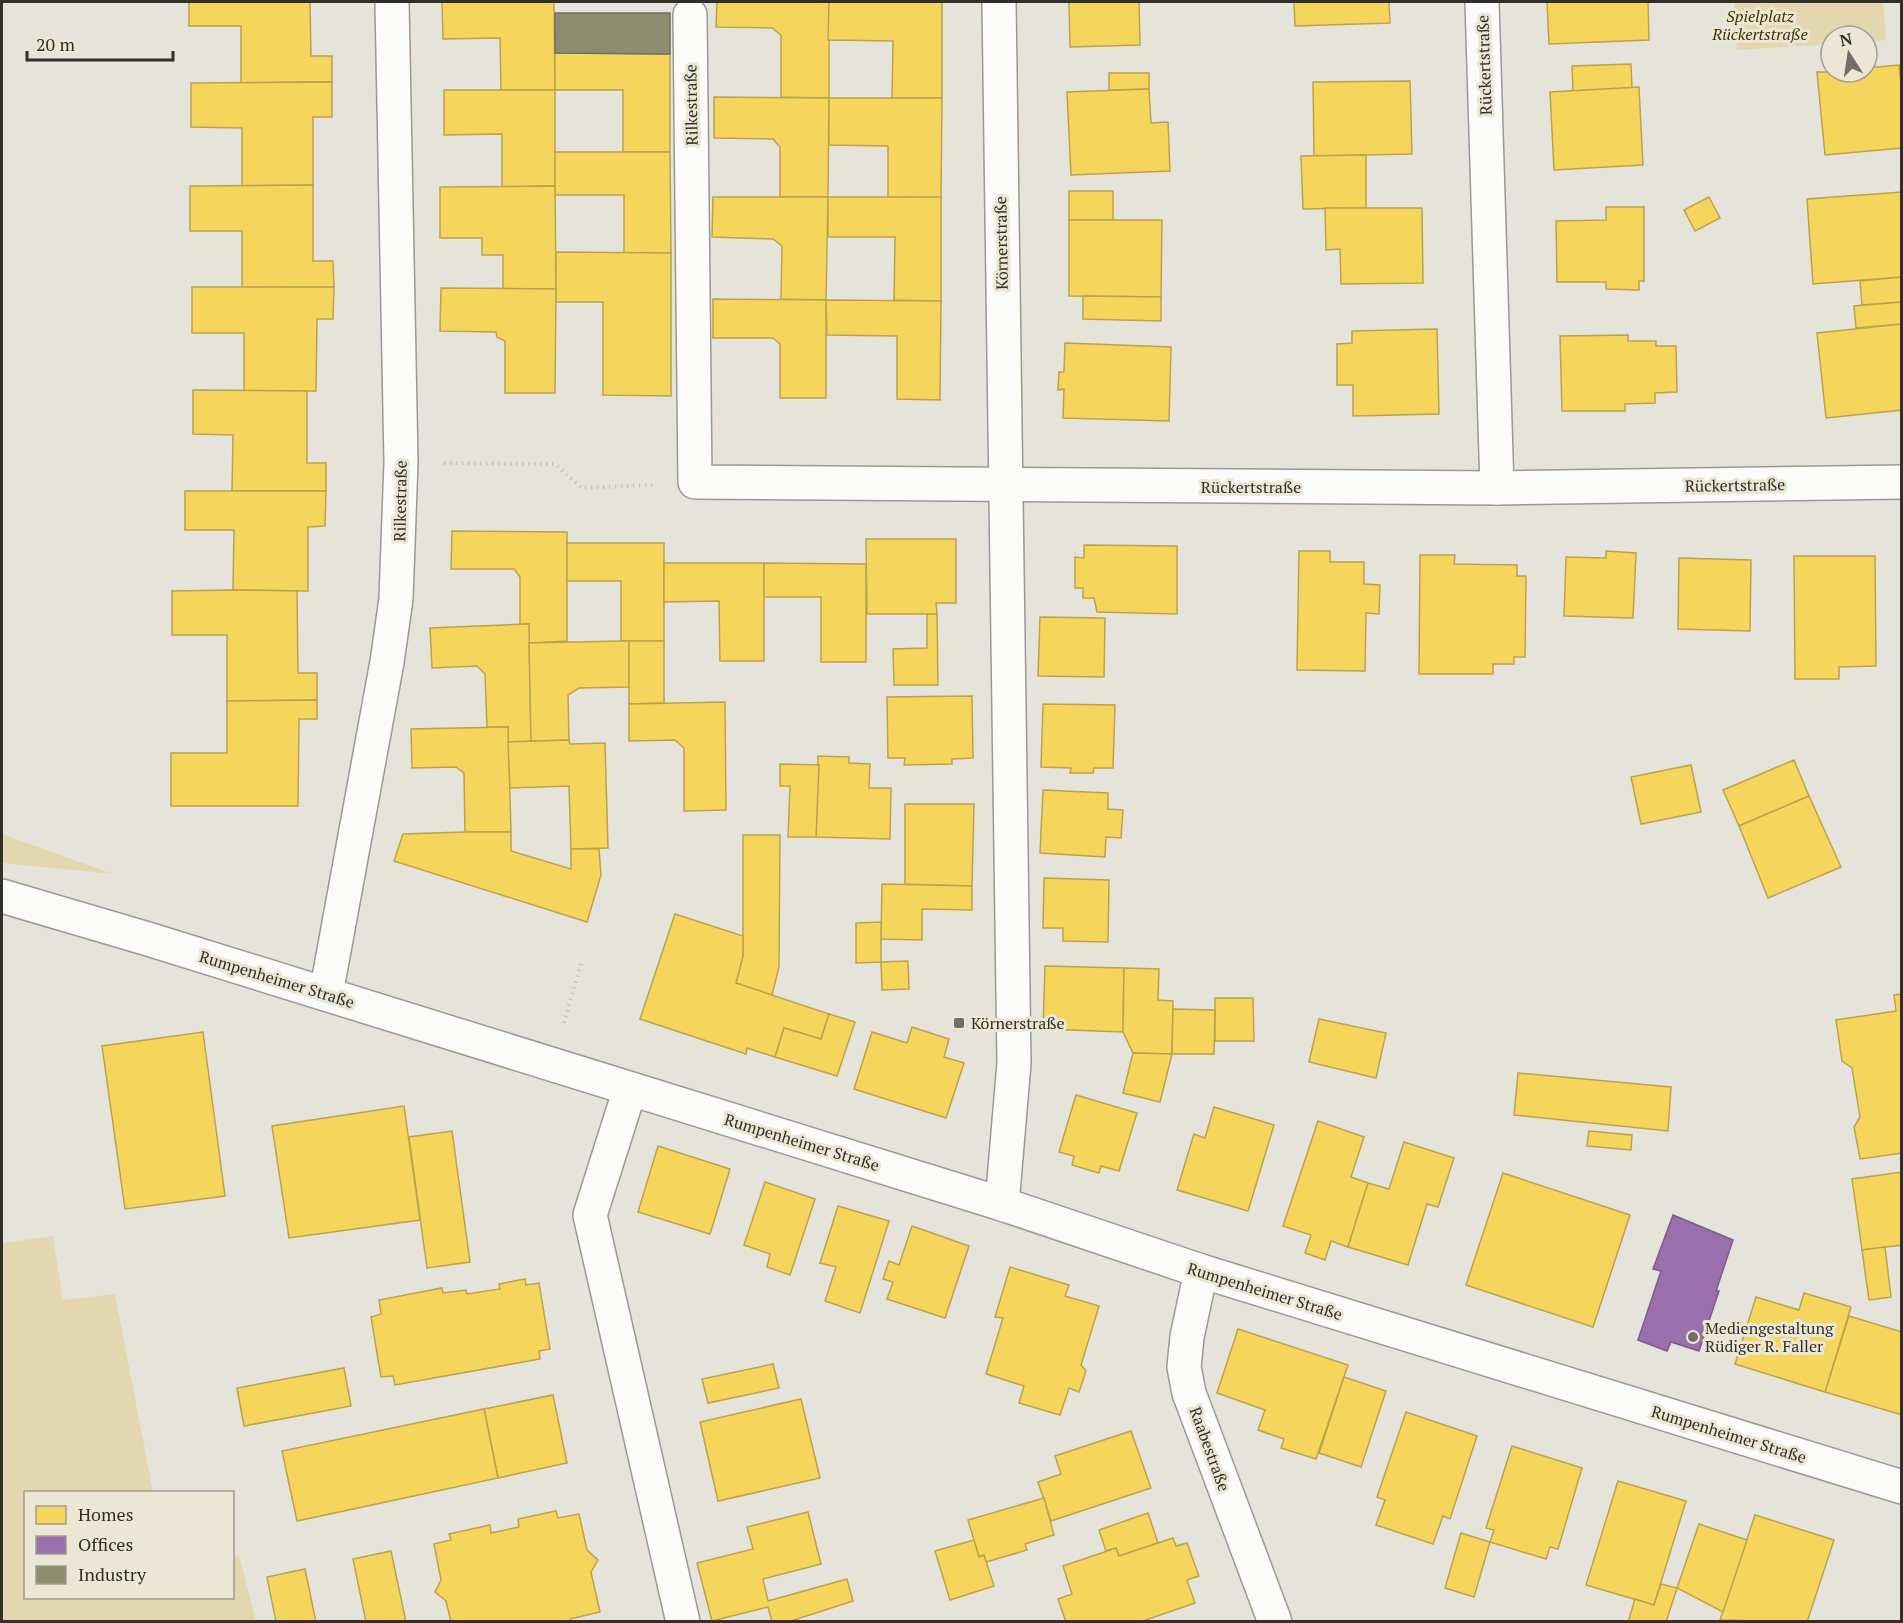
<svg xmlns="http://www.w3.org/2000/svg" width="1903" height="1623" font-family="'PT Serif',serif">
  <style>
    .green { fill: #e4d7b0 }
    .homes { fill: #f6d55c; stroke: #bba34c; stroke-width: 1.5 }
    .offices { fill: #9970ab; stroke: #7a5c84; stroke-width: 1.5 }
    .industry { fill: #8c8c6e; stroke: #717059; stroke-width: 1.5 }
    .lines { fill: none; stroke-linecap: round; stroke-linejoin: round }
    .street-casing { stroke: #9b9992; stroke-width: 36 }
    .secondary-casing { stroke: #9b9992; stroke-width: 36 }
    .path { stroke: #c6c4c0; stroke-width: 4; stroke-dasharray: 1.5 4.5; stroke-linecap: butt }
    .street { stroke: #fbfbf9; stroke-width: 33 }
    .secondary { stroke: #fbfbf9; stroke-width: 33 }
    .poi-dot { fill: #706e66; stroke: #ece6d4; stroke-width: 2 }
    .labels { text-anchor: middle; stroke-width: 6; stroke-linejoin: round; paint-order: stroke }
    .park-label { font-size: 16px; font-style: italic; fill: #433300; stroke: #ece6d4 }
    .street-label { font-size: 16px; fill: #312f28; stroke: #ece6d4 }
    .poi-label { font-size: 16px; fill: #312f28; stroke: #ece6d4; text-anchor: start }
  </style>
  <rect width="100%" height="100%" fill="#e6e3da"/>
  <!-- green -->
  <g class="green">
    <polygon points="1734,2 1883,2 1886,40 1867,42 1867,36 1831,36 1831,44 1737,50"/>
    <polygon points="2,834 113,874 2,863"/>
    <polygon points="53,1236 63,1300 115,1294 153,1492 26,1492 26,1598 232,1598 233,1556 239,1555 256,1621 2,1621 2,1243"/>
  </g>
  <!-- homes -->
  <g class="homes">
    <polygon points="189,2 310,2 311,56 332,56 332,82 241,83 241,26 189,26"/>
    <polygon points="442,2 554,2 555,90 501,90 500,38 443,39"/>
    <polygon points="717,2 829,2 829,98 781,97 781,35 772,28 716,27"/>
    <polygon points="829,2 942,2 942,98 892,98 893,41 828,40"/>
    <polygon points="1069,2 1139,2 1140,45 1070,47"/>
    <polygon points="1294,2 1389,2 1390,23 1295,26"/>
    <polygon points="1547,2 1648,2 1649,40 1549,44"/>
    <polygon points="555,53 670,54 670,152 623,152 623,90 555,90"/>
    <polygon points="1631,64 1632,88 1573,91 1572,66"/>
    <polygon points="1899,65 1902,91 1902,148 1825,155 1817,72 1867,72 1867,68"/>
    <polygon points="1109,73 1149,73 1149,89 1109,90"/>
    <polygon points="1410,81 1412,154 1314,156 1313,82"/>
    <polygon points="332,82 332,117 313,117 313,185 242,186 242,128 191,127 191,83"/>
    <polygon points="1639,87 1643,165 1554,170 1550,92"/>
    <polygon points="1149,89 1151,123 1168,122 1170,171 1071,175 1067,92"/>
    <polygon points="444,90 555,90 555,186 502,187 502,134 444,135"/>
    <polygon points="714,97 829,98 828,197 780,197 780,147 773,139 714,138"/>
    <polygon points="829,98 942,98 941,197 888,198 888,146 829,145"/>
    <polygon points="555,152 670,152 671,253 624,253 624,195 555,195"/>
    <polygon points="1366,155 1366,208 1303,209 1301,156"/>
    <polygon points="313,185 313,261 333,261 334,287 242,288 242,231 190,231 190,186"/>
    <polygon points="555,186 556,289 503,289 503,255 482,255 482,238 440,238 440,187"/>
    <rect x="1069" y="191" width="44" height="29"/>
    <polygon points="1902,192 1902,277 1813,284 1807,199"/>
    <polygon points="713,197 828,197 826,300 781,299 782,246 773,239 712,237"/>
    <polygon points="828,197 941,197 941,301 894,300 895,237 828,237"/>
    <polygon points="1709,197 1720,218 1695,231 1684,210"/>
    <polygon points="1606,207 1644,207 1644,281 1639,281 1639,290 1606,289 1606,282 1557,282 1556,221 1606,220"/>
    <polygon points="1325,208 1422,208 1423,283 1341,284 1340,249 1326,250"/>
    <polygon points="1069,220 1162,220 1161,297 1069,296"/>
    <polygon points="556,252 671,253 671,396 603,395 603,302 556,302"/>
    <polygon points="1902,277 1902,302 1862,305 1860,281"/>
    <polygon points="192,287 334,287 333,319 317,319 316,391 244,391 244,333 192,333"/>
    <polygon points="441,288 556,289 555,393 505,393 505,341 497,337 496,332 440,331"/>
    <polygon points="1083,296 1161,297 1161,321 1083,319"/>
    <polygon points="713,299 826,300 826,398 780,398 780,344 773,338 713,338"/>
    <polygon points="826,300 941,301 940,400 897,399 897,336 827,335"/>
    <polygon points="1902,302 1902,324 1856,328 1854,306"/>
    <polygon points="1902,324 1902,410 1826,418 1817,333"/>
    <polygon points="1437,329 1439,414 1353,416 1353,385 1337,385 1337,344 1352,343 1352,331"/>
    <polygon points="1628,335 1628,341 1656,341 1656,346 1676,346 1677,392 1655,393 1655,403 1625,404 1625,411 1562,411 1560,336"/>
    <polygon points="1065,343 1171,347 1169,421 1063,418 1064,389 1058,390 1059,372 1064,372"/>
    <polygon points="193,390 307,391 307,463 326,463 326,491 232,491 233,435 193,434"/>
    <polygon points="185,491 326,491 325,526 308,527 308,591 233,590 234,530 185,530"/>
    <polygon points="452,531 567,532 567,641 529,643 529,624 520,624 520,577 514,569 451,569"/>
    <polygon points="866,539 956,539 956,603 936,603 937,614 867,614"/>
    <polygon points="567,543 664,543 664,641 621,641 621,581 567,581"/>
    <polygon points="1084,545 1177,546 1177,614 1097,612 1094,598 1083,598 1083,588 1075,588 1075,557 1084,558"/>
    <polygon points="1299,551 1330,551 1330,562 1364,562 1364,584 1380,585 1379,614 1366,613 1365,671 1297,670"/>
    <polygon points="1606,551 1636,553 1633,618 1564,616 1566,557 1606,558"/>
    <polygon points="1420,555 1455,555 1454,564 1517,565 1517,576 1526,576 1525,657 1514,657 1514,664 1493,664 1493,674 1419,674"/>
    <polygon points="1794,556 1875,556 1876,666 1839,667 1839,679 1795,679"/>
    <polygon points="1679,558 1751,560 1750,631 1678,629"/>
    <polygon points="664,563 764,563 764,661 720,661 719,601 664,602"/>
    <polygon points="764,563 866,564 866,662 821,662 821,597 764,597"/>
    <polygon points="233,590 297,591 298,673 317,673 317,700 227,701 227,635 172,635 172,591"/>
    <polygon points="927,614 937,614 938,685 894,685 893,649 927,648"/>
    <polygon points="1040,617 1105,618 1104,677 1038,676"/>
    <polygon points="529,624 531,741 508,742 508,727 487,727 485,674 477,666 432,668 430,628"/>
    <polygon points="621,641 629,641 629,687 579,688 568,695 569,740 531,741 529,643"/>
    <polygon points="629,641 664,641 664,703 629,704"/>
    <polygon points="972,696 973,758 952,759 952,764 904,765 905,758 888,758 887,697"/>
    <polygon points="317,700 317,719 299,719 298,806 171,806 171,753 227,753 227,701"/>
    <polygon points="725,702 726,810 684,811 684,748 675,740 629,741 629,704"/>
    <polygon points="1043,704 1115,705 1113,768 1094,768 1093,773 1070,773 1071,768 1041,767"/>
    <polygon points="508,727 511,832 465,832 464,773 456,767 412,768 411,729"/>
    <polygon points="569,740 570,744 605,743 608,848 571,849 569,786 510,788 508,742"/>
    <polygon points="818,756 849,757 849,763 870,764 869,788 891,788 890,839 816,837"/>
    <polygon points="1794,760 1809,796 1739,826 1723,790"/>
    <polygon points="780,764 819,765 816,837 788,837 790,786 780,786"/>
    <polygon points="1691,765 1701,812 1641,824 1631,777"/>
    <polygon points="1043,790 1108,793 1108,809 1123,810 1121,838 1106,837 1105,857 1040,853"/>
    <polygon points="1809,796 1841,867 1768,898 1739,826"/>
    <polygon points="905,804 974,804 972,886 905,884"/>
    <polygon points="465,832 511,832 511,851 571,869 571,849 599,849 601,875 587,922 394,861 403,834"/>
    <polygon points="743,835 780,835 779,967 772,995 736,983 743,956"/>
    <polygon points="1044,878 1109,880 1108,942 1063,941 1063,928 1043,928"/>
    <polygon points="882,884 972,886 972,910 922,909 922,940 881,939"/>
    <polygon points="675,914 743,936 743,956 736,983 829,1014 821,1039 784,1028 775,1057 747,1048 746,1054 640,1019"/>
    <polygon points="881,922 881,962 856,963 856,923"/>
    <polygon points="908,961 909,989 882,990 881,962"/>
    <polygon points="1045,966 1124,968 1123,1032 1043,1029"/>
    <polygon points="1124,968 1159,969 1158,1000 1173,1001 1172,1054 1133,1053 1123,1032"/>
    <polygon points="1902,994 1902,1153 1860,1159 1854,1127 1860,1117 1852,1068 1842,1061 1836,1020 1896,1011 1894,995"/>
    <polygon points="1215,998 1253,998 1254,1041 1215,1041"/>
    <polygon points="1173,1009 1215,1010 1214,1054 1172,1054"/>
    <polygon points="829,1014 855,1022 837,1076 775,1057 784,1028 821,1039"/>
    <polygon points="1319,1019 1386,1033 1376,1078 1309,1062"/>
    <polygon points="912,1027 949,1039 944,1057 964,1063 946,1118 854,1089 872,1032 907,1043"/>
    <polygon points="203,1032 225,1196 125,1209 102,1046"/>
    <polygon points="1133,1053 1172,1054 1160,1102 1123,1093"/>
    <polygon points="1518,1073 1671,1087 1668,1131 1514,1115"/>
    <polygon points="1076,1095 1137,1113 1119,1171 1101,1166 1099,1173 1072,1165 1074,1156 1059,1152"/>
    <polygon points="404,1106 420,1220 289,1238 272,1126"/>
    <polygon points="1214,1107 1274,1125 1248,1211 1177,1190 1194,1134 1205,1138"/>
    <polygon points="1318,1121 1364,1137 1351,1177 1368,1183 1348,1247 1331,1241 1325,1260 1305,1253 1311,1235 1283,1226"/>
    <polygon points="452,1131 470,1262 427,1268 409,1137"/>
    <polygon points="1589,1131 1632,1135 1631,1150 1587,1146"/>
    <polygon points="1404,1142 1454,1158 1438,1207 1427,1204 1408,1265 1348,1247 1368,1183 1389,1189"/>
    <polygon points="658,1146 730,1169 710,1234 638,1212"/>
    <polygon points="1902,1172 1902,1245 1862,1250 1852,1179"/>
    <polygon points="1503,1173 1630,1215 1593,1327 1466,1285"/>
    <polygon points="765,1182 815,1199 790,1275 767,1267 770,1254 744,1245"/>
    <polygon points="838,1206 889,1221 860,1313 825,1301 836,1267 820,1263"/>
    <polygon points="912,1226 969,1246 945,1318 887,1299 893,1282 883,1279 889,1261 899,1265"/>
    <polygon points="1885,1247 1891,1297 1869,1300 1862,1250"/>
    <polygon points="1010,1267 1069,1285 1065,1296 1099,1306 1081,1365 1086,1371 1079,1392 1069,1388 1060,1415 1019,1403 1024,1386 986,1374 1003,1318 995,1317"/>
    <polygon points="525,1279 526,1285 539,1283 550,1349 539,1351 540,1359 395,1385 393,1376 381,1377 371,1317 381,1314 379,1300 442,1288 443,1293 466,1290 467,1294 500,1289 499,1284"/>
    <polygon points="1804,1293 1851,1307 1825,1392 1735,1364 1756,1297 1799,1310"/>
    <polygon points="1849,1316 1902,1332 1902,1415 1825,1392"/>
    <polygon points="1238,1329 1348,1365 1316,1459 1281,1448 1284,1439 1258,1430 1265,1410 1217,1393"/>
    <polygon points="773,1364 779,1388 708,1403 702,1379"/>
    <polygon points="344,1368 351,1406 244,1426 237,1388"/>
    <polygon points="1344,1377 1386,1391 1361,1467 1319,1453"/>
    <polygon points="553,1395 567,1463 498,1478 484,1409"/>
    <polygon points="801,1399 820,1478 718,1501 700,1422"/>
    <polygon points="484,1409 498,1478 297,1521 282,1451"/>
    <polygon points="1406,1412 1477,1436 1450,1519 1443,1516 1433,1544 1376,1525 1385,1500 1377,1497"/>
    <polygon points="1131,1431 1151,1488 1051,1521 1038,1482 1061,1474 1055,1456"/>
    <polygon points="1512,1446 1582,1468 1558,1549 1550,1547 1546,1559 1490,1542 1494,1530 1486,1528"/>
    <polygon points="1618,1481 1686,1501 1654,1605 1586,1585"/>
    <polygon points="1044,1498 1054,1535 1025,1544 1027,1550 986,1562 984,1555 979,1557 968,1520"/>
    <polygon points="556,1511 558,1518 579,1514 587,1550 598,1560 591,1572 600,1612 570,1619 571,1622 451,1622 446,1601 435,1592 441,1580 434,1544 451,1540 449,1534 490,1525 491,1533 519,1527 518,1519"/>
    <polygon points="808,1512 821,1564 763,1579 768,1601 847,1579 853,1601 788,1622 772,1622 768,1607 712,1621 697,1563 753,1549 747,1527"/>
    <polygon points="1148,1513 1158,1543 1119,1556 1116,1548 1106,1551 1099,1530"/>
    <polygon points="1755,1515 1834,1540 1807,1622 1720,1620"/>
    <polygon points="1699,1524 1747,1540 1723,1612 1677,1588"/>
    <polygon points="1461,1533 1490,1542 1474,1597 1445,1588"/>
    <polygon points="1173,1538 1176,1546 1187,1543 1199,1576 1187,1580 1195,1603 1140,1622 1066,1622 1058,1599 1072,1594 1063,1566 1116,1548 1119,1556"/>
    <polygon points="974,1540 979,1557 984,1555 994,1586 950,1600 935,1551"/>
    <polygon points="391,1551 406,1622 366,1622 353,1559"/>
    <polygon points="305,1569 316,1622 276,1622 267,1577"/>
    <polygon points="1661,1584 1677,1588 1666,1622 1628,1622 1635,1599 1654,1605"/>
  </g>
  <!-- offices -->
  <polygon class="offices" points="1673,1215 1733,1240 1716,1291 1719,1291 1699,1351 1671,1342 1667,1351 1638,1340 1661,1271 1653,1269"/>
  <!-- industry -->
  <polygon class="industry" points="555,13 670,13 670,54 555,53"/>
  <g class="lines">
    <defs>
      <g id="street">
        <polyline points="999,2 1014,1063 1002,1204"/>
        <polyline points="1482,2 1497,488"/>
        <polyline points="690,15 695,482 1497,488 1902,482"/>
        <polyline points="326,994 387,662 396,599 401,462 392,2"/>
        <polyline points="630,1089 590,1215 683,1622"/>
        <polyline points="1201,1271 1187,1337 1184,1367 1189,1393 1275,1622"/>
      </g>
      <polyline id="secondary" points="2,896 148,939 1002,1204 1201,1271 1902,1487"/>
    </defs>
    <!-- street casing -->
    <use href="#street" class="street-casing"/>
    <!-- secondary casing -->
    <use href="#secondary" class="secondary-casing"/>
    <!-- path -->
    <g class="path">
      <polyline points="444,463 555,464 582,488 653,485"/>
      <polyline points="564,1023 581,963"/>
    </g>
    <!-- street -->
    <use href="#street" class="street"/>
    <!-- secondary -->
    <use href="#secondary" class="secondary"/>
  </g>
  <!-- markers -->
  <g class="poi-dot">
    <rect x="953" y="1017" width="12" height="12" rx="3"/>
    <circle cx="1693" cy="1337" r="6"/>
  </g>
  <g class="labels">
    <!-- park labels -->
    <g class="park-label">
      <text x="1760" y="22">Spielplatz<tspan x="1760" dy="18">Rückertstraße</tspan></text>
    </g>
    <!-- street labels -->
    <g class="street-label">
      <text transform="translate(1484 65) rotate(-92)" y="6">Rückertstraße</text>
      <text transform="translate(691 105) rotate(-91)" y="6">Rilkestraße</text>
      <text transform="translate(1001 243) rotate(-91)" y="6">Körnerstraße</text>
      <text transform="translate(1735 485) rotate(-1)" y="6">Rückertstraße</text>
      <text x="1251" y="493">Rückertstraße</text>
      <text transform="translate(400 501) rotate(-89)" y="6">Rilkestraße</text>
      <text transform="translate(277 979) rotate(17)" y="6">Rumpenheimer Straße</text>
      <text transform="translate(802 1142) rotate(17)" y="6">Rumpenheimer Straße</text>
      <text transform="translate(1265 1291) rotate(17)" y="6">Rumpenheimer Straße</text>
      <text transform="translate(1729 1434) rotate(17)" y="6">Rumpenheimer Straße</text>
      <text transform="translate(1210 1449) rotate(70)" y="6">Raabestraße</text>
    </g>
    <!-- poi labels -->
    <g class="poi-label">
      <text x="971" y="1029">Körnerstraße</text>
      <text x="1705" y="1334">Mediengestaltung<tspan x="1705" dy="18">Rüdiger R. Faller</tspan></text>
    </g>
  </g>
  <!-- border -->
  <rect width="1903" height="1623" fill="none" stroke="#312f28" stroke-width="6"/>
  <!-- legend -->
  <rect x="24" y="1491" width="210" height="108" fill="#ece6d4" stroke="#a19d8f" stroke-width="1.5"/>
  <rect x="36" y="1506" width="30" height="18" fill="#f6d55c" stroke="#a19d8f" stroke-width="1.5"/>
  <text x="78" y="1521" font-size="18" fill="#312f28">Homes</text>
  <rect x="36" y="1536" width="30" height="18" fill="#9970ab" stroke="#a19d8f" stroke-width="1.5"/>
  <text x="78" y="1551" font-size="18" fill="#312f28">Offices</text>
  <rect x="36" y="1566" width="30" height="18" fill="#8c8c6e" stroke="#a19d8f" stroke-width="1.5"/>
  <text x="78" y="1581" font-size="18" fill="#312f28">Industry</text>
  <!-- north arrow -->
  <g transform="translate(1849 54) rotate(348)"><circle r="28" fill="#ece6d4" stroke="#a19d8f" stroke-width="1.5"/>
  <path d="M0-4.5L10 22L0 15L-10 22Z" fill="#706e66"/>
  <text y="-9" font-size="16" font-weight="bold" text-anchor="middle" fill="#312f28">N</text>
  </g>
  <!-- scale -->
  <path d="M27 51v9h146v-9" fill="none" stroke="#312f28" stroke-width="3"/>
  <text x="36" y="51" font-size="18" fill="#312f28" stroke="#ece6d4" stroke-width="4.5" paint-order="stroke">20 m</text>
</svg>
